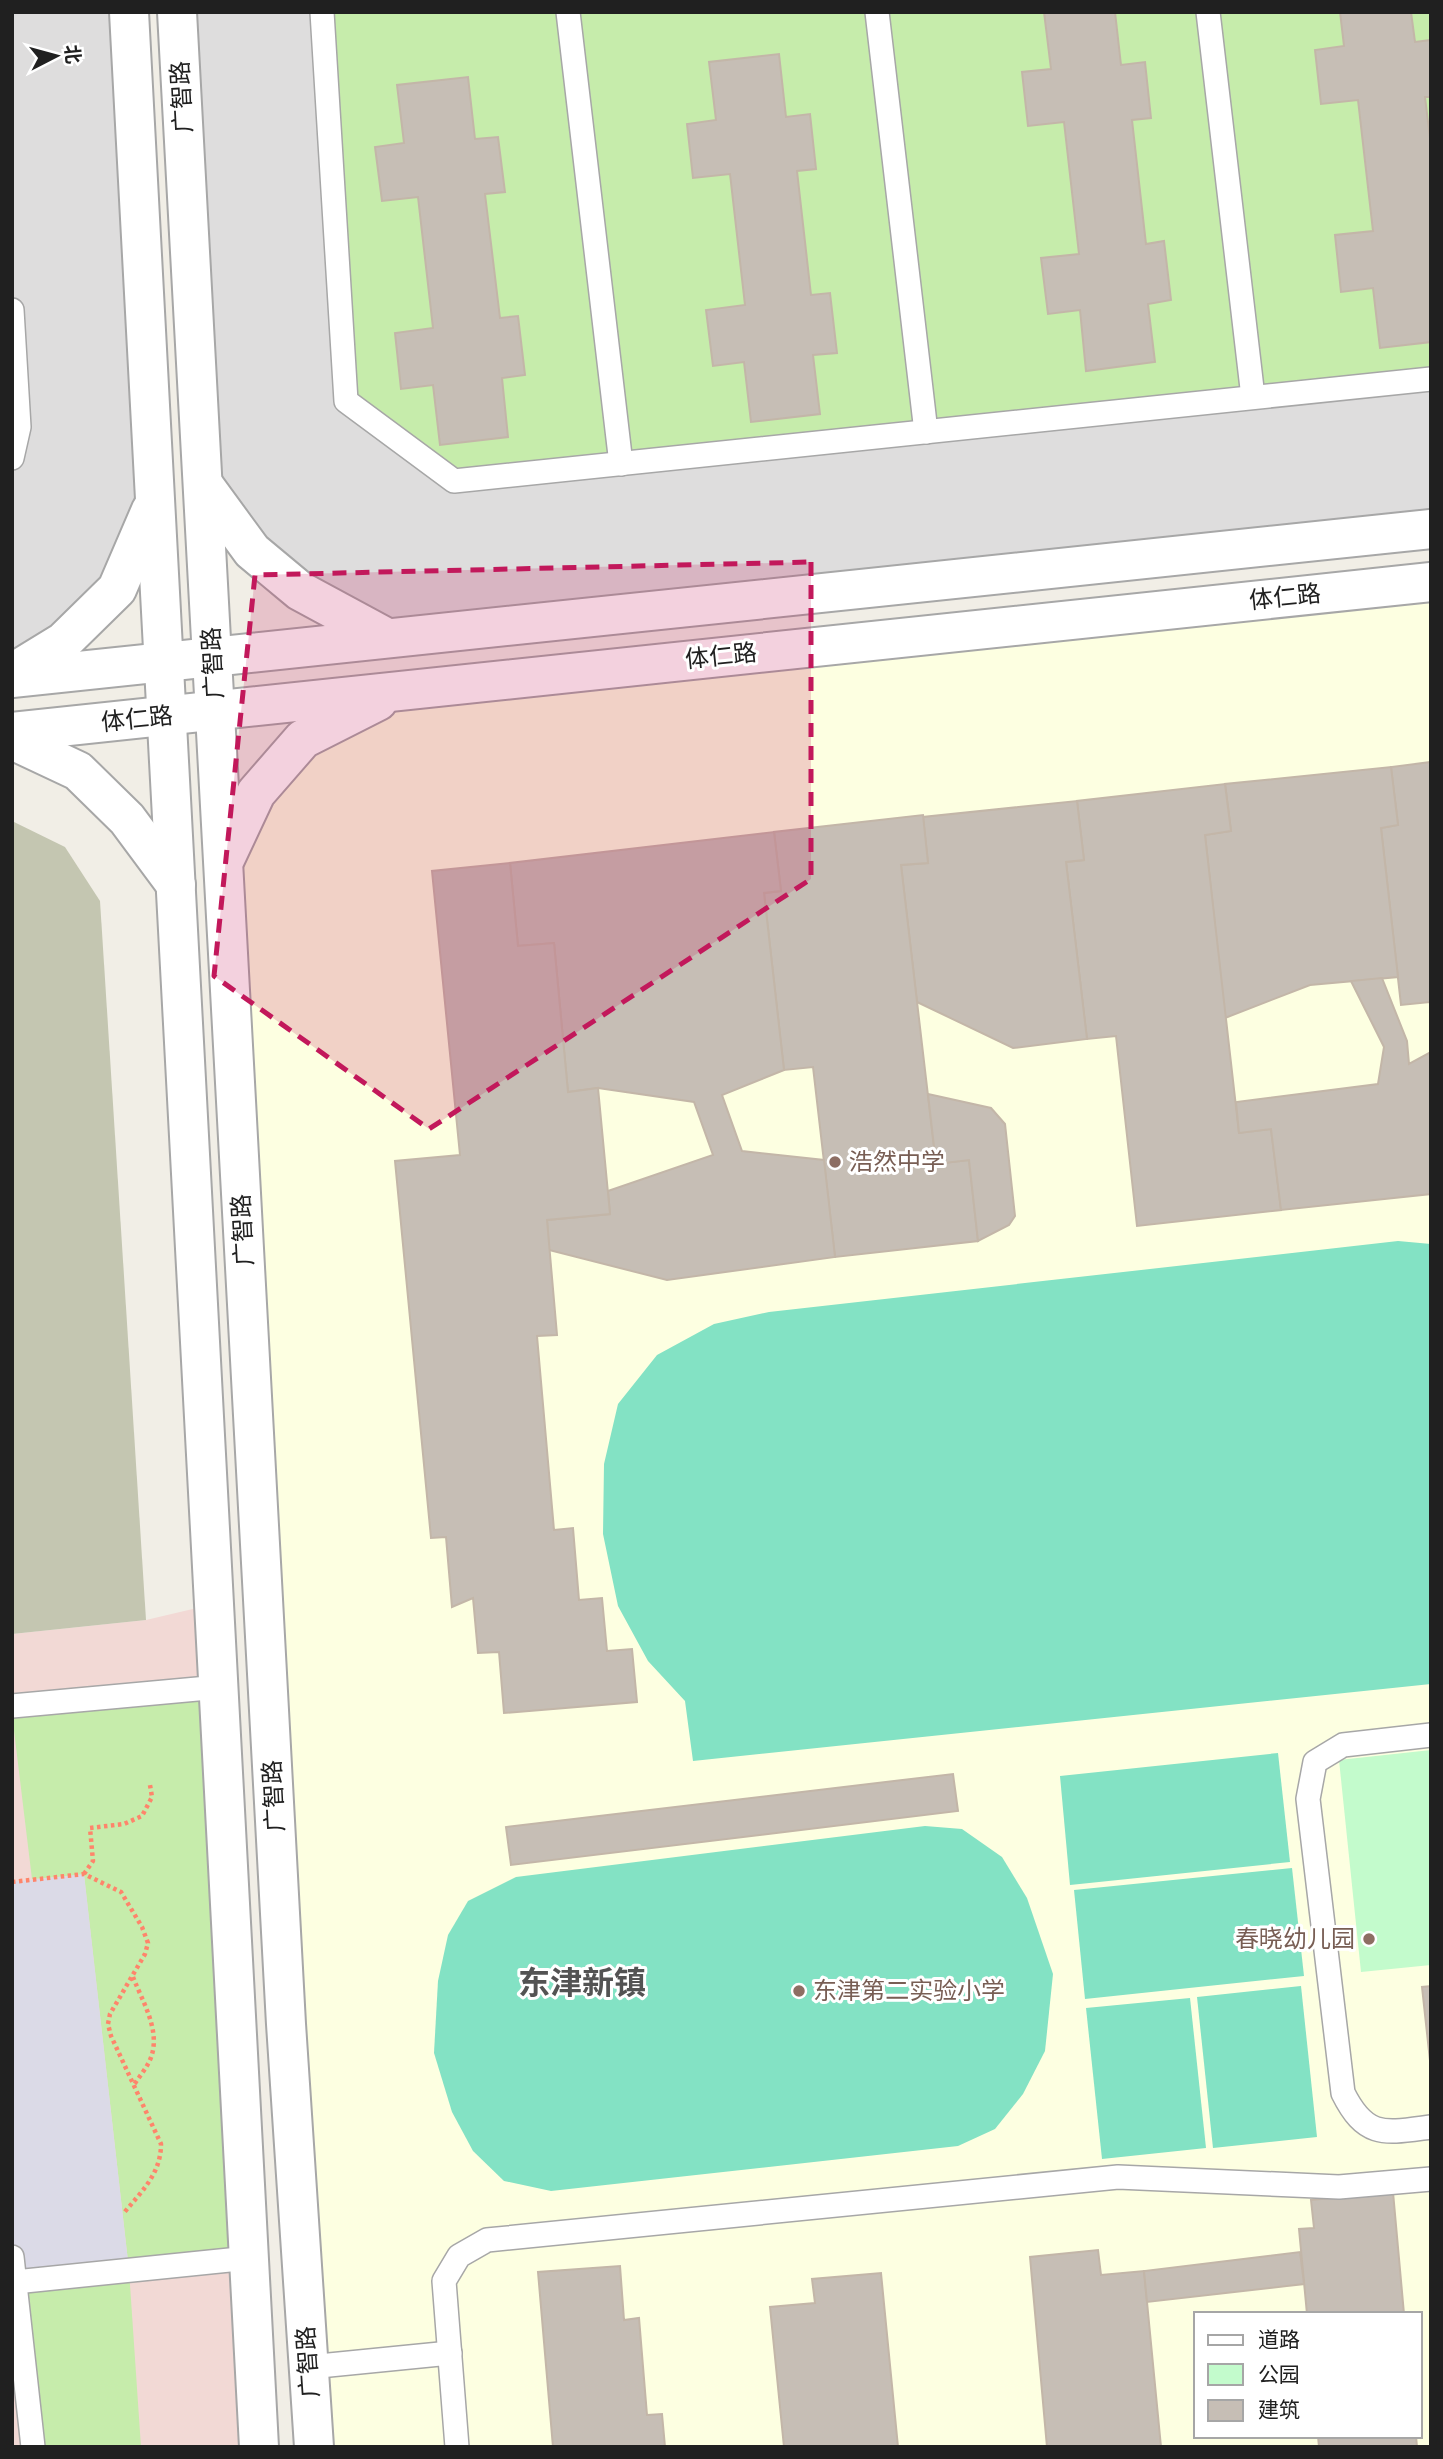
<svg xmlns="http://www.w3.org/2000/svg" width="1443" height="2459" font-family="'DM Sans','Noto Sans SC',sans-serif">
  <style>
    .residential { fill: #dedddd }
    .commercial { fill: #f2d9d5 }
    .education { fill: #fdffe1; fill-rule: evenodd }
    .construction { fill: #c4c6b1 }
    .grass { fill: #c6ecab }
    .park { fill: #c3fbcc }
    .pitch { fill: #83e2c4 }
    .plaza { fill: #dbdae7 }
    .building { fill: #c6beb5; stroke: #c3b6a8; stroke-width: 2 }
    .lines { fill: none; stroke-linecap: round; stroke-linejoin: round }
    .service-casing { stroke: #a7a7a7; stroke-width: 26 }
    .tertiary-casing { stroke: #a7a7a7; stroke-width: 42 }
    .path { stroke: #fe856b; stroke-width: 4.5; stroke-dasharray: 3.5 3.5; stroke-linecap: butt }
    .service { stroke: #fff; stroke-width: 23 }
    .tertiary { stroke: #fff; stroke-width: 38 }
    .marked { fill: #c2185b; fill-opacity: 0.2; stroke: #c2185b; stroke-width: 5; stroke-dasharray: 14 9; stroke-linejoin: round }
    .education-dot { fill: #8d6e63; stroke: #fff; stroke-width: 2.5 }
    .labels { text-anchor: middle; stroke-width: 6; stroke-linejoin: round; paint-order: stroke }
    .street-label { font-size: 24px; fill: #202020; stroke: #fff }
    .education-label { font-size: 24px; fill: #785e54; stroke: #fff; text-anchor: start }
    .district-label { font-size: 32px; font-weight: bold; fill: #535353; stroke: #fff }
  </style>
  <rect width="100%" height="100%" fill="#f1eee6"/>
  <!-- residential -->
  <g class="residential">
    <polygon points="12,12 125,12 155,502 117,589 12,673"/>
    <polygon points="177,12 1431,12 1431,529 387,638 300,591 203,484"/>
  </g>
  <!-- commercial -->
  <polygon class="commercial" points="214,1604 259,2447 12,2447 12,1634 146,1620"/>
  <!-- education -->
  <path class="education" d="M 1431,582 L 1431,2447 L 314,2447 L 223,862 L 256,793 L 401,690 ZM 1196,2314 L 1420,2314 L 1420,2436 L 1196,2436 Z"/>
  <!-- construction -->
  <polygon class="construction" points="12,821 65,847 100,901 146,1620 12,1634"/>
  <!-- grass -->
  <g class="grass">
    <polygon points="322,12 1431,12 1431,379 454,481 346,401"/>
    <polygon points="219,1687 249,2258 129,2270 141,2447 33,2447 15,2282 129,2270 84,1875 32,1879 12,1714"/>
  </g>
  <!-- park -->
  <polygon class="park" points="1431,1750 1431,1965 1361,1972 1339,1760"/>
  <!-- pitch -->
  <g class="pitch">
    <polygon points="1398,1241 1431,1244 1431,1684 693,1761 685,1701 648,1661 618,1606 603,1534 604,1464 618,1404 657,1355 714,1324 769,1312"/>
    <polygon points="1278,1753 1290,1862 1070,1885 1060,1776"/>
    <polygon points="925,1826 962,1829 1002,1857 1027,1898 1053,1974 1045,2051 1023,2094 995,2129 958,2146 551,2191 504,2181 473,2151 452,2112 434,2053 438,1981 448,1935 468,1901 516,1877"/>
    <polygon points="1292,1868 1304,1976 1085,1999 1074,1890"/>
    <polygon points="1301,1986 1317,2137 1213,2148 1197,1997"/>
    <polygon points="1190,1998 1206,2148 1102,2159 1086,2008"/>
  </g>
  <!-- plaza -->
  <polygon class="plaza" points="84,1874 129,2270 15,2282 12,2257 12,1882"/>
  <!-- building -->
  <g class="building">
    <polygon points="1044,12 1115,12 1121,65 1145,62 1151,118 1132,120 1146,244 1164,241 1171,300 1148,304 1155,362 1086,371 1080,310 1048,314 1041,258 1079,254 1064,122 1028,126 1022,72 1051,69"/>
    <polygon points="1340,12 1411,12 1415,42 1431,40 1431,97 1425,97 1431,146 1431,342 1380,348 1373,288 1341,292 1335,235 1373,231 1358,100 1321,104 1315,50 1344,46"/>
    <polygon points="779,54 786,117 810,114 816,169 797,171 811,295 830,293 837,353 813,355 820,414 751,422 744,362 713,366 706,310 745,305 730,174 693,178 687,124 716,120 709,62"/>
    <polygon points="468,77 475,139 498,137 505,192 485,194 500,318 518,316 525,375 502,378 508,437 440,445 433,385 401,389 395,333 433,328 418,197 382,201 375,147 404,143 397,85"/>
    <polygon points="1431,762 1431,1009 1430,1002 1401,1005 1381,828 1398,825 1391,767"/>
    <polygon points="1391,767 1398,825 1381,828 1398,977 1310,985 1225,1018 1205,835 1231,831 1225,784"/>
    <polygon points="1225,784 1231,831 1205,835 1239,1133 1271,1129 1281,1210 1137,1226 1116,1036 1087,1039 1066,862 1084,860 1077,801"/>
    <polygon points="1077,801 1084,860 1066,862 1087,1039 1013,1048 917,1002 901,865 928,863 923,817"/>
    <polygon points="923,815 928,863 901,865 936,1164 969,1160 978,1241 835,1257 813,1067 784,1070 764,893 781,891 774,832"/>
    <polygon points="774,832 781,891 764,893 784,1070 722,1095 742,1151 824,1160 835,1257 667,1280 549,1250 547,1220 610,1214 608,1191 713,1155 694,1102 598,1088 568,1092 554,943 518,946 510,863"/>
    <polygon points="510,863 518,946 554,943 568,1092 598,1088 610,1214 547,1220 557,1335 537,1336 554,1530 573,1528 579,1600 602,1598 607,1651 632,1649 637,1702 504,1713 499,1652 478,1653 473,1598 452,1607 446,1537 431,1538 395,1161 460,1155 432,871"/>
    <polygon points="1382,978 1407,1041 1409,1064 1431,1052 1431,1194 1281,1210 1271,1129 1239,1133 1236,1102 1378,1084 1384,1047 1351,981"/>
    <polygon points="928,1094 991,1108 1005,1124 1015,1216 1009,1225 978,1241 969,1160 936,1164"/>
    <polygon points="953,1774 958,1811 511,1865 506,1827"/>
    <polygon points="1431,1986 1431,2070 1422,1987"/>
    <polygon points="1393,2192 1404,2314 1307,2314 1299,2229 1314,2228 1311,2200"/>
    <polygon points="1098,2250 1101,2275 1144,2271 1161,2447 1047,2447 1030,2257"/>
    <polygon points="1300,2252 1304,2284 1147,2302 1144,2271"/>
    <polygon points="620,2266 624,2320 639,2318 647,2415 662,2414 665,2447 553,2447 538,2272"/>
    <polygon points="881,2273 898,2447 784,2447 770,2307 815,2303 812,2279"/>
    <polygon points="1318,2436 1416,2436 1417,2447 1319,2447"/>
  </g>
  <g class="lines">
    <defs>
      <g id="service">
        <polyline points="322,12 346,401 454,481 1431,379"/>
        <polyline points="568,12 621,464"/>
        <polyline points="877,12 926,432"/>
        <polyline points="1208,12 1253,397"/>
        <polyline points="12,310 19,427 12,458"/>
        <polyline points="12,1706 219,1687"/>
        <path d="M 1431,1735 L 1343,1745 L 1315,1762 L 1308,1799 L 1343,2093 C 1366,2139 1385,2133 1431,2127"/>
        <polyline points="12,2257 33,2447"/>
        <polyline points="15,2282 249,2258"/>
        <polyline points="309,2367 450,2353"/>
        <polyline points="457,2447 444,2281 459,2256 487,2240 1118,2177 1339,2187 1431,2179"/>
      </g>
      <g id="tertiary">
        <polyline points="129,12 259,2447"/>
        <polyline points="177,12 286,2024 314,2447"/>
        <polyline points="203,484 252,551 300,591 387,638"/>
        <polyline points="14,672 63,642 117,589 151,510"/>
        <polyline points="12,678 1431,529"/>
        <polyline points="12,732 1431,582"/>
        <polyline points="12,740 78,771 127,819 176,885"/>
        <polyline points="226,857 256,793 303,739 378,701"/>
      </g>
    </defs>
    <!-- service casing -->
    <use href="#service" class="service-casing"/>
    <!-- tertiary casing -->
    <use href="#tertiary" class="tertiary-casing"/>
    <!-- path -->
    <g class="path">
      <polyline points="84,1874 93,1861 90,1828 124,1824 142,1816 152,1797 150,1785"/>
      <path d="M 12,1882 L 84,1874 L 121,1892 L 142,1927 L 148,1943 L 145,1954 L 110,2014 L 108,2024 L 111,2036 L 161,2144 C 161,2174 141,2192 123,2214"/>
      <path d="M 133,1977 C 143,2003 163,2034 149,2062 C 145,2070 139,2077 134,2085"/>
    </g>
    <!-- service -->
    <use href="#service" class="service"/>
    <!-- tertiary -->
    <use href="#tertiary" class="tertiary"/>
  </g>
  <!-- marked area -->
  <path class="marked" d="M 811,562 L 811,879 L 429,1129 L 214,976 L 255,575 Z"/>
  <!-- markers -->
  <g class="education-dot">
    <circle cx="835" cy="1162" r="7"/>
    <circle cx="1369" cy="1939" r="7"/>
    <circle cx="799" cy="1991" r="7"/>
  </g>
  <g class="labels">
    <!-- street labels -->
    <g class="street-label">
      <text transform="translate(182 97) rotate(-93)" y="8">广智路</text>
      <text transform="translate(1285 597) rotate(-6)" y="8">体仁路</text>
      <text transform="translate(721 656) rotate(-6)" y="8">体仁路</text>
      <text transform="translate(213 663) rotate(-93)" y="8">广智路</text>
      <text transform="translate(137 719) rotate(-6)" y="8">体仁路</text>
      <text transform="translate(243 1230) rotate(-93)" y="8">广智路</text>
      <text transform="translate(274 1796) rotate(-93)" y="8">广智路</text>
      <text transform="translate(308 2362) rotate(-94)" y="8">广智路</text>
    </g>
    <!-- education labels -->
    <g class="education-label">
      <text x="849" y="1170">浩然中学</text>
      <text x="1355" y="1947" text-anchor="end">春晓幼儿园</text>
      <text x="813" y="1999">东津第二实验小学</text>
    </g>
    <!-- district labels -->
    <g class="district-label">
      <text x="582" y="1994">东津新镇</text>
    </g>
  </g>
  <!-- border -->
  <rect width="1443" height="2459" fill="none" stroke="#202020" stroke-width="28"/>
  <!-- legend -->
  <rect x="1194" y="2312" width="228" height="126" fill="#ffffff" stroke="#a6a6a6" stroke-width="2"/>
  <rect x="1208" y="2335" width="35" height="10" fill="#ffffff" stroke="#a6a6a6" stroke-width="2"/>
  <text x="1258" y="2347" font-size="21" fill="#202020">道路</text>
  <rect x="1208" y="2364" width="35" height="21" fill="#c3fbcc" stroke="#a6a6a6" stroke-width="2"/>
  <text x="1258" y="2382" font-size="21" fill="#202020">公园</text>
  <rect x="1208" y="2400" width="35" height="21" fill="#c6beb5" stroke="#a6a6a6" stroke-width="2"/>
  <text x="1258" y="2417" font-size="21" fill="#202020">建筑</text>
  <!-- north arrow -->
  <g transform="translate(56 56) rotate(84)" stroke="#ffffff" stroke-width="5" paint-order="stroke">
  <path d="M0-5L12 26L0 18L-12 26Z" fill="#202020"/>
  <text y="-10" font-size="19" font-weight="bold" text-anchor="middle" fill="#202020">北</text>
  </g>
</svg>
